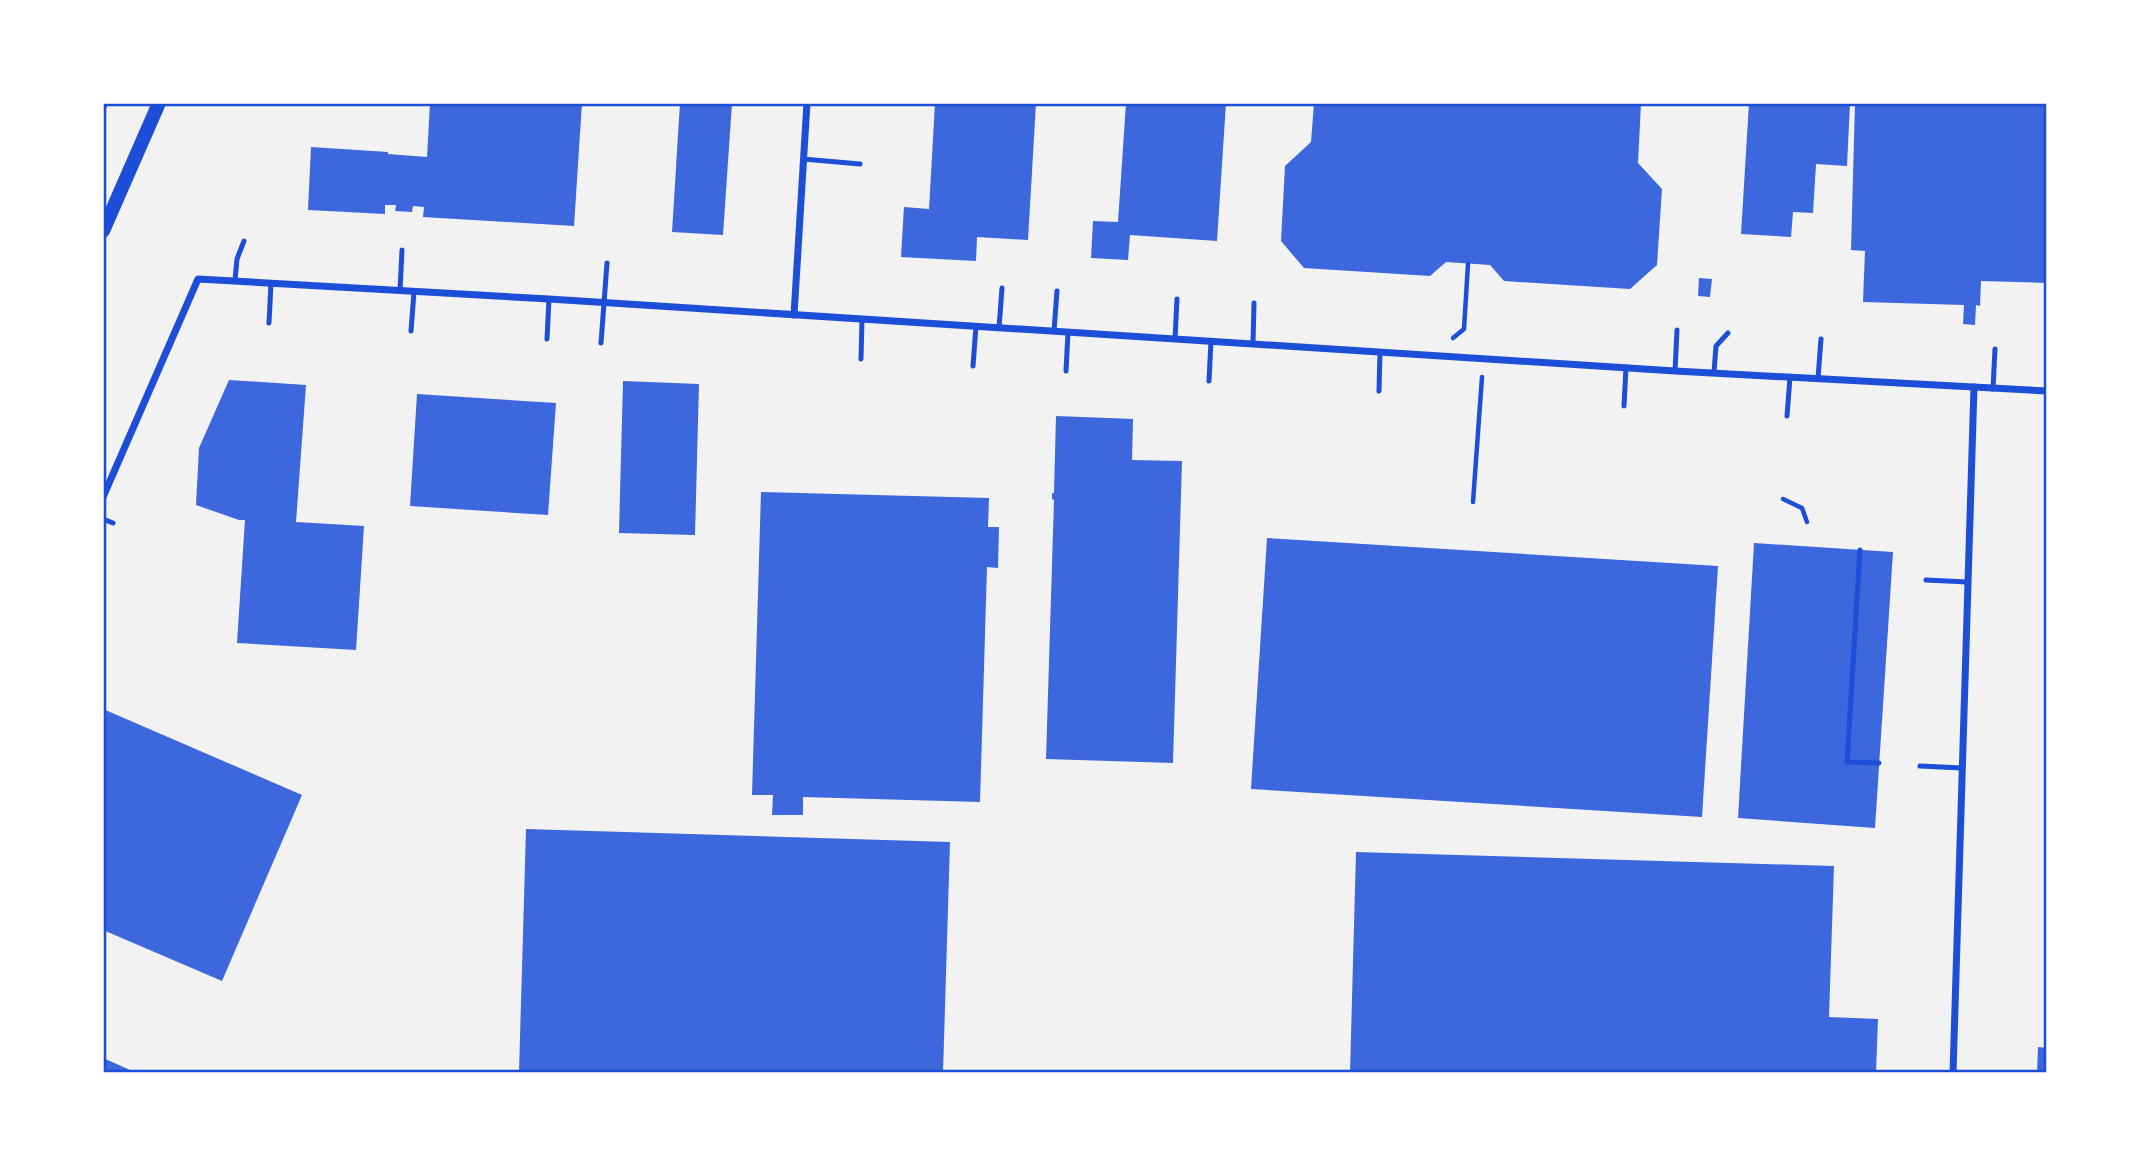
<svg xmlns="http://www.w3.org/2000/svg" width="2150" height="1176" font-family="Inter,sans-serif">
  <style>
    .building { fill: #3d67dc }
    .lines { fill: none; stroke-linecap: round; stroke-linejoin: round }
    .path { stroke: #1d4ed8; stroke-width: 4.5 }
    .service { stroke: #1d4ed8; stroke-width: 5 }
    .minor { stroke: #1d4ed8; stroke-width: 7 }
    .secondary { stroke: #1d4ed8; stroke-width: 14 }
    .neatline { fill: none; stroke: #1d4ed8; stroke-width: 2.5 }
  </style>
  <rect width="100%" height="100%" fill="#f2f2f2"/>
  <!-- building -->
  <g class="building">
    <polygon points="430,103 582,103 574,226 423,217 424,207 413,206 412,212 395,211 396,205 385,205 385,214 308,210 311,147 388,152 388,154 427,157"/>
    <polygon points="680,103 732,103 723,235 672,232"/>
    <polygon points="935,103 1036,103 1028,240 977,237 976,261 901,257 904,207 929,209"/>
    <polygon points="1126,103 1226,103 1217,241 1130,235 1128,260 1091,258 1093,221 1118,222"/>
    <polygon points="1314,103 1641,103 1638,163 1662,189 1657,265 1630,289 1504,281 1490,265 1446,262 1430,276 1304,268 1281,241 1285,166 1311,142"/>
    <polygon points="1749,103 1850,103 1847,166 1816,164 1813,213 1793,212 1791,237 1741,234"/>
    <polygon points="1855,103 2047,103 2047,283 1981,281 1980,306 1976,305 1975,325 1963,324 1964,305 1863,302 1865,251 1851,250"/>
    <polygon points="1699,278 1712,279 1710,297 1698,296"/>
    <polygon points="229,380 306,385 296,522 364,526 356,650 237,643 245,520 239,520 196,505 199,448"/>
    <polygon points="623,381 699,384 695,535 619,533"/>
    <polygon points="417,394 556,403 548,515 410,506"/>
    <polygon points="1056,416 1133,419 1132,460 1182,461 1173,763 1046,759 1054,500 1052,499 1052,493 1054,493"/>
    <polygon points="761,492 989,498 988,527 999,527 998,568 987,567 980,802 803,797 803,815 772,815 773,795 752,795"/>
    <polygon points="1267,538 1718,566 1702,817 1251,789"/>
    <polygon points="1754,543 1893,552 1875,828 1738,818"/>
    <polygon points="103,709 302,795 222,981 103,930"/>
    <polygon points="526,829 950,842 943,1073 519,1073"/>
    <polygon points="1356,852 1834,866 1829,1017 1878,1019 1876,1073 1350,1073"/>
    <polygon points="2038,1047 2047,1048 2047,1073 2037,1073"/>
    <polygon points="103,1058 137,1073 103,1073"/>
  </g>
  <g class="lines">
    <!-- path -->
    <g class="path">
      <polyline points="103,110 106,103"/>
      <polyline points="1453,338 1464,329 1468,264"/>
      <polyline points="1783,499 1802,508 1807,522"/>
      <polyline points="1473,502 1482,377"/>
    </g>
    <!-- service -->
    <g class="service">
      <polyline points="803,159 860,164"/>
      <polyline points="235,280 237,259 244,241"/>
      <polyline points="400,291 402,250"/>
      <polyline points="269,323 271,283"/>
      <polyline points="999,328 1002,288"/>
      <polyline points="411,331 414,292"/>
      <polyline points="1054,331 1057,291"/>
      <polyline points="547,339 549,299"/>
      <polyline points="1175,339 1177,299"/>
      <polyline points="601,343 607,263"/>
      <polyline points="1253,343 1254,303"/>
      <polyline points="861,359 862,319"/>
      <polyline points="973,366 976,326"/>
      <polyline points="1066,371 1068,332"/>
      <polyline points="1675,371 1677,330"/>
      <polyline points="1714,372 1716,346 1728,333"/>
      <polyline points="1818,378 1821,339"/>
      <polyline points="1209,381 1211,341"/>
      <polyline points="1993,389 1995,349"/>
      <polyline points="1379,391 1380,352"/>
      <polyline points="1624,406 1626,367"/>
      <polyline points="1787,416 1790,377"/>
      <polyline points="103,519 113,523"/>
      <polyline points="1860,550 1847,762 1879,763"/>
      <polyline points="1926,580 1967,582"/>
      <polyline points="1920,766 1962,768"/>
    </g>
    <!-- minor -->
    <g class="minor">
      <polyline points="794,315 807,103"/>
      <polyline points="103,497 198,279 549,299 1675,371 2047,391"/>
      <polyline points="1953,1073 1974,387"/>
    </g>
    <!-- secondary -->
    <polyline class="secondary" points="103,231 159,103"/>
  </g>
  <!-- border -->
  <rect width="2150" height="1176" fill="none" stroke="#ffffff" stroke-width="210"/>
  <rect x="105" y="105" width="1940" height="966" class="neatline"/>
</svg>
